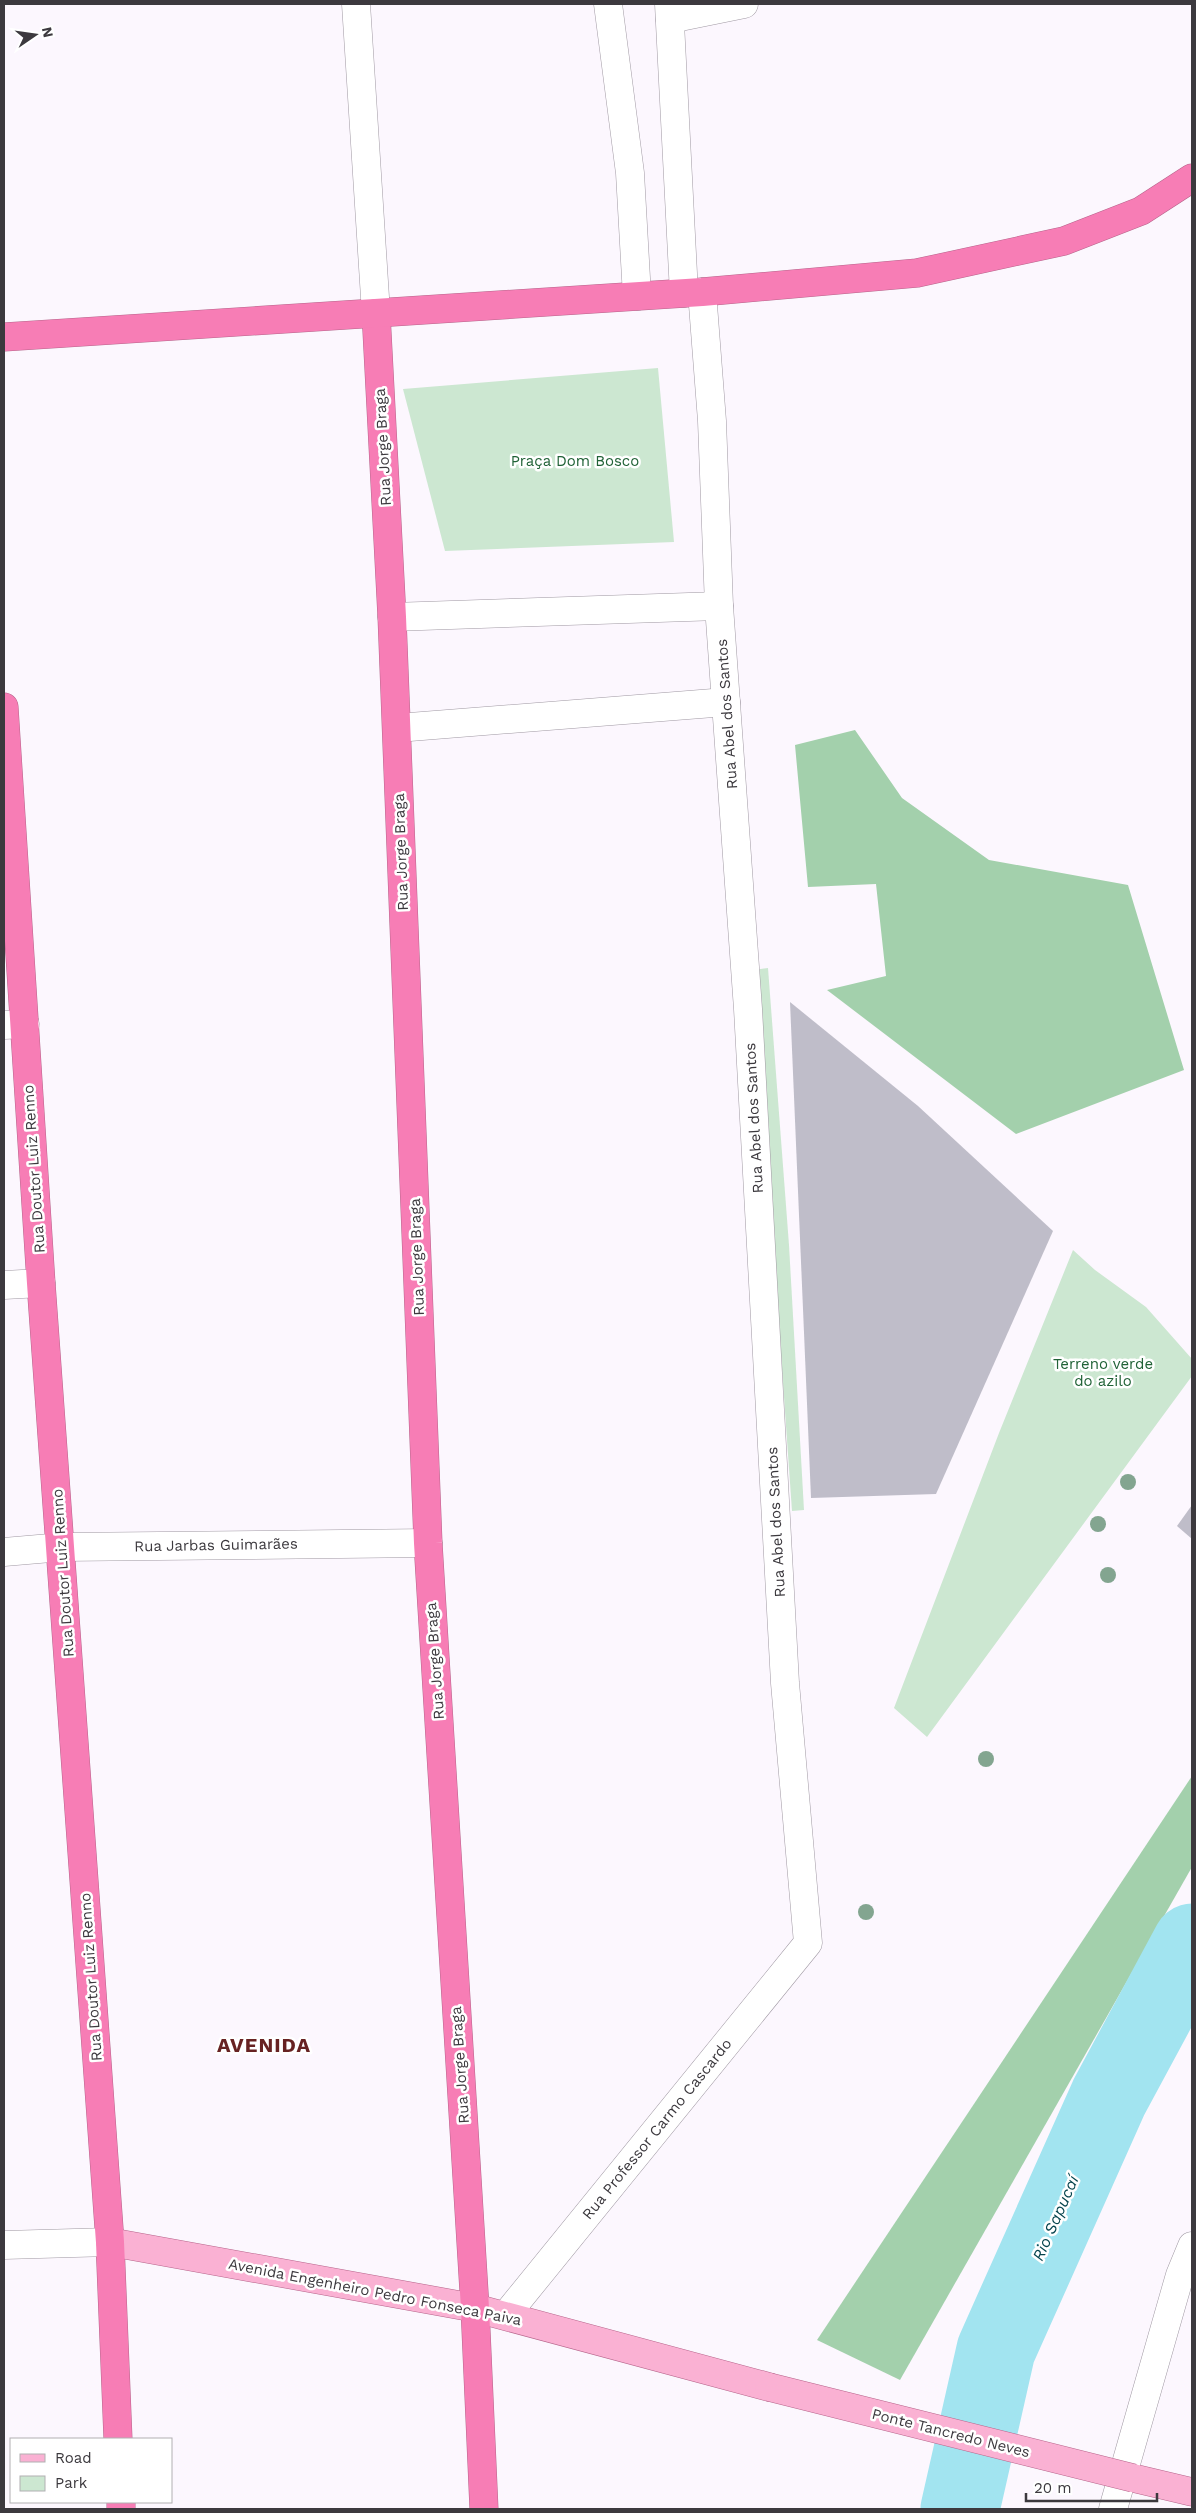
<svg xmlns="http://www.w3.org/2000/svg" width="1196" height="2513" font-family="'Work Sans',sans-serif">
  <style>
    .green { fill: #cce7d1 }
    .forest { fill: #a3d0ac }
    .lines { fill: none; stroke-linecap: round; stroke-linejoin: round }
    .river { stroke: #a2e4f0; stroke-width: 79 }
    .building { fill: #bfbdc9 }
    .minor-casing { stroke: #a099a3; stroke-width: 29 }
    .major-casing { stroke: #b6658b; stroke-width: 29 }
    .highway-casing { stroke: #b6658b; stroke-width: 29 }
    .minor { stroke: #fff; stroke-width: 28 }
    .major { stroke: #fab1d3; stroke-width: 28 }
    .highway { stroke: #f77db5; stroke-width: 28 }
    .major-bridge-casing { stroke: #b6658b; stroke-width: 29; stroke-linecap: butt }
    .major-bridge { stroke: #fab1d3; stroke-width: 28 }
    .tree { fill: #83a590 }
    .labels { text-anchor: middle; stroke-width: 5; stroke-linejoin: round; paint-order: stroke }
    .street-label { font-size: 15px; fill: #3c393e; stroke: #fff }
    .park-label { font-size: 15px; fill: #206236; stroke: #fff }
    .water-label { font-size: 16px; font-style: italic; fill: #05444d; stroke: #fff }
    .district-label { font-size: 20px; font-weight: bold; letter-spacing: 1px; fill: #672222; stroke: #fff }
  </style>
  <rect width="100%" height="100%" fill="#fcf7fe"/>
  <!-- green -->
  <g class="green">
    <polygon points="658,368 674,542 445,551 403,389"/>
    <polygon points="768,968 789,1245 804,1510 792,1511 754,970"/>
    <polygon points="1073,1250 1095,1270 1146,1307 1192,1359 1192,1376 927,1737 894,1708 999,1433"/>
  </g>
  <!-- forest -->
  <g class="forest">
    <polygon points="855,730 902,798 989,860 1128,885 1184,1070 1016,1134 827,990 886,976 876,884 808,887 795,745"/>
    <polygon points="1192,1776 1192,1867 900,2380 817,2340"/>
  </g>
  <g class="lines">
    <!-- river -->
    <polyline class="river" points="960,2509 996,2350 1109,2097 1192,1943"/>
  </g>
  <!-- building -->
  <g class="building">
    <polygon points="790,1002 918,1106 1053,1231 936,1494 811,1498"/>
    <polygon points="1192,1505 1192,1539 1177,1526"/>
  </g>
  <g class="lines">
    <defs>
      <g id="minor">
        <polyline points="356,4 376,313"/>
        <polyline points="608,4 630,173 637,296"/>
        <polyline points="669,4 684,293"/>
        <polyline points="670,19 744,4"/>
        <polyline points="392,617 719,606"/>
        <polyline points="397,728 726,702"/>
        <polyline points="4,1025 25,1024"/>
        <polyline points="4,1285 41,1283"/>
        <polyline points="4,1552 62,1547 428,1543"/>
        <polyline points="4,2245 110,2242"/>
        <polyline points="506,2315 808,1943 785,1683 748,1009 719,606 712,421 702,292"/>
        <polyline points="1113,2509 1180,2275 1192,2246"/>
      </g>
      <g id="major">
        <polyline points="110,2242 475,2308 769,2387"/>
        <polyline points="1133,2478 1192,2492"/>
      </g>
      <g id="highway">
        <polyline points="376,313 392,617 428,1543 475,2308 484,2509"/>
        <polyline points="4,337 702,292 917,273 1064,241 1141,211 1192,178"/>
        <polyline points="4,707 41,1283 110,2242 118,2439"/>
        <polyline points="121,2502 121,2509"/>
      </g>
    </defs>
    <!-- minor casing -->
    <use href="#minor" class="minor-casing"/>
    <!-- major casing -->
    <use href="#major" class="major-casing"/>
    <!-- highway casing -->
    <use href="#highway" class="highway-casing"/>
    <!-- minor -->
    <use href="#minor" class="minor"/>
    <!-- major -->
    <use href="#major" class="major"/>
    <!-- highway -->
    <use href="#highway" class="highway"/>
    <defs>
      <polyline id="major-bridge" points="769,2387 1133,2478"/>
    </defs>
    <!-- major-bridge casing -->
    <use href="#major-bridge" class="major-bridge-casing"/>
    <!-- major-bridge -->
    <use href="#major-bridge" class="major-bridge"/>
  </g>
  <!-- trees -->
  <g class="tree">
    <circle cx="1128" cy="1482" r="8"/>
    <circle cx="1098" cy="1524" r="8"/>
    <circle cx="1108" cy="1575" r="8"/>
    <circle cx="986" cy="1759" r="8"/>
    <circle cx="866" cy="1912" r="8"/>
  </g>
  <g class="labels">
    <!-- street labels -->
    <g class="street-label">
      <text transform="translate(383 447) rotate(-93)" y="5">Rua Jorge Braga</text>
      <text transform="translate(727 714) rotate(-94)" y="5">Rua Abel dos Santos</text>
      <text transform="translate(401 852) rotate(-92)" y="5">Rua Jorge Braga</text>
      <text transform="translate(754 1118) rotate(-93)" y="5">Rua Abel dos Santos</text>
      <text transform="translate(34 1169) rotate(-94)" y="5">Rua Doutor Luiz Renno</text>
      <text transform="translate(417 1257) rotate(-92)" y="5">Rua Jorge Braga</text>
      <text transform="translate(776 1522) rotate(-93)" y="5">Rua Abel dos Santos</text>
      <text transform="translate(216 1545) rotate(-1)" y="5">Rua Jarbas Guimarães</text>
      <text transform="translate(63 1573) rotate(-94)" y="5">Rua Doutor Luiz Renno</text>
      <text transform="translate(435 1661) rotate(-94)" y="5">Rua Jorge Braga</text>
      <text transform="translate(91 1977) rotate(-94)" y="5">Rua Doutor Luiz Renno</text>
      <text transform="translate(460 2065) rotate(-94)" y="5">Rua Jorge Braga</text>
      <text transform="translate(657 2129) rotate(-51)" y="5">Rua Professor Carmo Cascardo</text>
      <text transform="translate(375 2292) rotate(11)" y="5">Avenida Engenheiro Pedro Fonseca Paiva</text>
      <text transform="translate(951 2433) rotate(14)" y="5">Ponte Tancredo Neves</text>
    </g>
    <!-- park labels -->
    <g class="park-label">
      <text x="575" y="466">Praça Dom Bosco</text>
      <text x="1103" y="1369">Terreno verde<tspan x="1103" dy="17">do azilo</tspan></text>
    </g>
    <!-- water labels -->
    <g class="water-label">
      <text transform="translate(1055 2218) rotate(-66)" y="6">Rio Sapucaí</text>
    </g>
    <!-- district labels -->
    <g class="district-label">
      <text x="264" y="2052">AVENIDA</text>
    </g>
  </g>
  <!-- border -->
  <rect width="1196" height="2513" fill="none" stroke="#3c393e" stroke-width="10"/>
  <!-- legend -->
  <rect x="10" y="2438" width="162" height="65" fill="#ffffff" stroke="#b1b0b2"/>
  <rect x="20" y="2454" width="25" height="8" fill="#fab1d3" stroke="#b1b0b2"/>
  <text x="55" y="2463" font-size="15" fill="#3c393e">Road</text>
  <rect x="20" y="2476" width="25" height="15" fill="#cce7d1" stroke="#b1b0b2"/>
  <text x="55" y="2488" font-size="15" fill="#3c393e">Park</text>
  <!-- north arrow -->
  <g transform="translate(35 35) rotate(77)" stroke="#ffffff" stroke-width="4" paint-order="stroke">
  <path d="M0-4L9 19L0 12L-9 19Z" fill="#3c393e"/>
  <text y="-8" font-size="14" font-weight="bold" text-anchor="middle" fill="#3c393e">N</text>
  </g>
  <!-- scale -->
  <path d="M1026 2493v8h131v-8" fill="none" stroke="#3c393e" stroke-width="2.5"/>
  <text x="1034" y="2493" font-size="15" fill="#3c393e" stroke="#ffffff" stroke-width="4" paint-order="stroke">20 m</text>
</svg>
